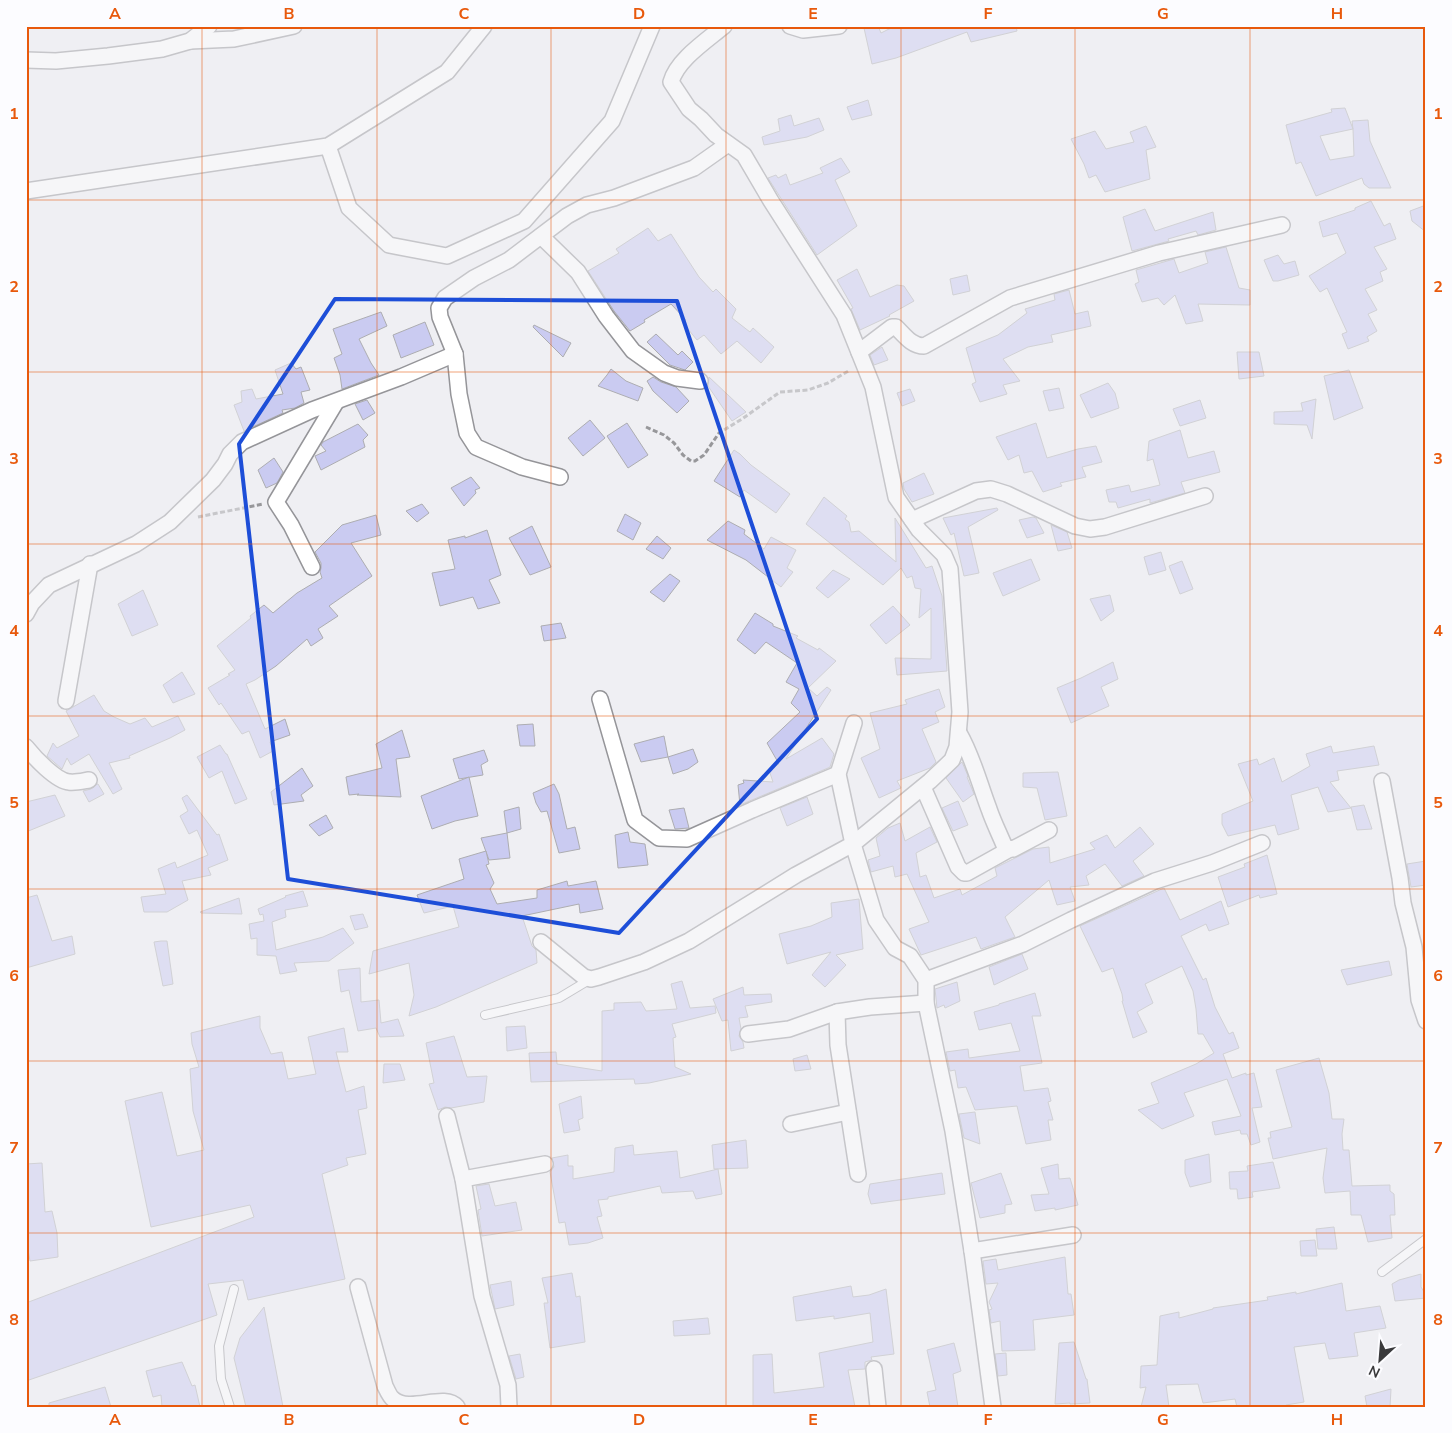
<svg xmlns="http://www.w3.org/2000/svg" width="1452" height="1433" font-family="'Nunito Sans',sans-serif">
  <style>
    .building { fill: #cacbf1; stroke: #adadb1; fill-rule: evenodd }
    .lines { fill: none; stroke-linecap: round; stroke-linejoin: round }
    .lane-casing { stroke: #959599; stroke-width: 10 }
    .street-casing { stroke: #959599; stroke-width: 18 }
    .path { stroke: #97979a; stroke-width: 3; stroke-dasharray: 5 2.5; stroke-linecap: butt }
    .lane { stroke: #fff; stroke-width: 8 }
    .street { stroke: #fff; stroke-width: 15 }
    .marked { fill: none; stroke: #1d4ed8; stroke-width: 4; stroke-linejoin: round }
    .grid { fill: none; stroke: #e8590c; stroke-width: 1; stroke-opacity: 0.55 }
    .neatline { fill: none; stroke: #e8590c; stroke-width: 2 }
    .grid-label { font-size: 16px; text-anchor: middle; font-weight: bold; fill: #e8590c }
  </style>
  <rect width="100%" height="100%" fill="#efeff3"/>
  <!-- building -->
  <g class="building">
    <polygon points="873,26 878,26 881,33 895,26 1016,26 1017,31 971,42 967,32 896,58 872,64 864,28"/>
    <polygon points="868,100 872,115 852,120 847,107"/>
    <path d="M 1345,108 L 1353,129 L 1352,121 L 1368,120 L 1370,141 L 1391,188 L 1369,188 L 1364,184 L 1362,178 L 1316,196 L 1301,162 L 1296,164 L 1286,125 L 1332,112 L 1331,109 ZM 1353,129 L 1354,156 L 1330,160 L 1320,136 Z"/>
    <polygon points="791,115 794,126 819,118 824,130 807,137 764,145 762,137 780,131 778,119"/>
    <polygon points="1146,126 1156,147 1146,150 1150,179 1105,192 1096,175 1089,178 1084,164 1071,139 1095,131 1106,149 1134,142 1130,132"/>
    <polygon points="841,158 850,172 835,180 857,226 817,255 768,178 776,175 778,178 786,174 790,185 823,173 820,168"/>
    <polygon points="1371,201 1384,226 1390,223 1396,239 1374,247 1387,269 1380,272 1383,281 1365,289 1377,310 1368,314 1377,331 1367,337 1369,341 1348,349 1342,334 1347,332 1327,288 1320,292 1309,276 1346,253 1337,233 1323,237 1319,222 1355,210 1355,208"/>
    <polygon points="1426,205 1426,232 1412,221 1410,211"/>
    <polygon points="1145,209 1155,231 1213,212 1216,230 1198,235 1196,231 1168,239 1169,241 1132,251 1123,217"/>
    <polygon points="648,228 658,241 671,234 699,277 713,292 716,289 736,309 732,318 750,332 753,328 774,347 761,363 737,341 721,354 704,335 697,340 683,323 686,320 671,304 644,320 645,322 630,331 614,311 588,271 619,253 616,249"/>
    <polygon points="1226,247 1239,288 1250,290 1250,305 1198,304 1203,321 1186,324 1175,295 1164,305 1158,298 1142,302 1135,284 1139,282 1136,270 1174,259 1179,273 1208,263 1205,252"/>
    <polygon points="1278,255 1284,264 1295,261 1299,275 1278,281 1273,281 1264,260"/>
    <polygon points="857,269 870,297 897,285 904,286 914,301 889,315 890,316 860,330 851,309 853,308 837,280"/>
    <polygon points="967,275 970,291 953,295 950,279"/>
    <polygon points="1069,290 1075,314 1088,311 1091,326 1051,335 1053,342 1028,347 1003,359 1020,381 1003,385 1007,394 980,402 972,384 976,382 966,348 998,335 1027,313 1025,309 1055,300 1054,294"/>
    <polygon points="381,312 387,326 359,339 371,363 379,375 342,389 340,375 334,358 342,354 333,329"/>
    <polygon points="425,322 434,345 401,358 393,335"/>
    <polygon points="534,325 571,343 563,357 533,327"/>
    <polygon points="656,334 678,355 682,351 693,362 685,370 670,365 647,342"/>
    <polygon points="882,347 888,360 874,365 870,355"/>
    <polygon points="1237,352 1259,352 1264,376 1239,379"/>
    <polygon points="291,363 296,369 301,367 310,390 301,392 304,403 295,408 282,410 283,413 244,431 234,405 242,402 241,391 252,389 256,399 283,394 275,370"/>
    <polygon points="611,369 626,381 643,388 638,401 598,386 607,375"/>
    <polygon points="1349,370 1363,408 1334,420 1324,376"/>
    <polygon points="653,377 661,382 676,387 689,401 677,413 653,391 647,381"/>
    <polygon points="709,377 746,412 732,421 708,386"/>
    <polygon points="1108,383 1115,393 1119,408 1091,418 1080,395"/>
    <polygon points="1059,388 1064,408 1049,411 1043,391"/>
    <polygon points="910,389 915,401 902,406 897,393"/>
    <polygon points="1316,399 1312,439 1307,425 1274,424 1274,412 1303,411 1301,403"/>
    <polygon points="367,400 375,413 363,420 355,404"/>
    <polygon points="1200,400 1206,418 1180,426 1173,409"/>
    <polygon points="590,420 605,438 583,456 568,438"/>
    <polygon points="627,423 648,455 628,468 607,436"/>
    <polygon points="1036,423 1047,458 1078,449 1096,446 1102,462 1082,467 1086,477 1060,483 1062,486 1043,492 1032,471 1024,473 1019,455 1008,460 996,437"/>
    <polygon points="358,424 368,435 363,440 365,447 321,470 315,456 326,451 321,445 323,442"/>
    <polygon points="1180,430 1188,458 1214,451 1220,472 1181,482 1185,493 1150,503 1150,499 1118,508 1116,502 1109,502 1106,490 1129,485 1131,492 1160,485 1153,459 1147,461 1149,441"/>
    <polygon points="734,450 740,454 751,465 790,494 776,513 744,490 740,497 714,481"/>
    <polygon points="274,458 283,472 277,483 266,488 258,470"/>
    <polygon points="924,473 934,494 912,502 904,489 903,483"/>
    <polygon points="471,477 480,488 475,490 476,493 464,506 451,488"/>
    <polygon points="824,497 847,516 845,519 849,522 851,532 859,531 896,562 895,518 926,568 932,566 942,596 947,671 897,675 895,658 931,659 931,608 919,618 921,589 915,588 912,576 907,578 901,568 883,585 806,524"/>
    <polygon points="422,504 429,513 417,522 406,511"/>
    <polygon points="997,508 998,510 968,527 979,573 964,576 954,533 951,535 943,518"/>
    <polygon points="625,514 641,523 633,540 617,531"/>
    <polygon points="376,515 381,535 351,543 372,576 329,606 338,616 318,629 323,638 311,646 307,639 276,666 255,680 246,684 265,729 285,719 290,735 270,742 273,751 260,758 249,731 242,734 221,703 219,705 208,688 230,675 228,674 235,670 217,646 251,618 250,616 264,605 273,613 297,593 322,578 320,572 321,568 321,563 315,552 342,525"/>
    <polygon points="1033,517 1036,518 1044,533 1027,538 1019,520"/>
    <polygon points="728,521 745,530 744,534 764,549 771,537 796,550 787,568 793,572 781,587 746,560 707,540"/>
    <polygon points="1051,525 1067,532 1072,548 1058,551"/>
    <polygon points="532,526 551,567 530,575 509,538"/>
    <polygon points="487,530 501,575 489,580 500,603 478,609 473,597 440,606 432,573 455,569 448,540 465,536 465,538"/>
    <polygon points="657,536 671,548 663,559 646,549"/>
    <polygon points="1161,552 1166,570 1149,575 1144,557"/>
    <polygon points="1031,559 1040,580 1003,596 993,573"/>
    <polygon points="1182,561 1193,589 1180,594 1169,566"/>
    <polygon points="833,570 850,579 828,598 816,588"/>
    <polygon points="670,574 680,581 664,602 650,592"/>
    <polygon points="143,590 158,625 132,636 118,604"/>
    <polygon points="1110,595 1114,611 1101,621 1090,599"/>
    <polygon points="893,606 910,625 886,644 870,625"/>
    <polygon points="755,613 773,624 773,626 798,636 796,638 818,650 819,648 836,661 808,688 817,696 827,687 831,690 786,759 822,738 834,754 830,767 828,768 740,805 738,785 744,783 743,780 773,782 769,770 779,764 767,743 800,712 791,703 799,689 786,682 797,663 766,642 755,654 737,640"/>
    <polygon points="561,623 566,638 544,641 541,626"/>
    <polygon points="1113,662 1118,679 1101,687 1109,706 1071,723 1057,688 1081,678"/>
    <polygon points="182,672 195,694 173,703 163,685"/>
    <polygon points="939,689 945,707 935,712 939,722 922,729 936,762 930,768 897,781 901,788 879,798 861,758 880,749 870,713 907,704 905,700"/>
    <polygon points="94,695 104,711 114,717 130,724 145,718 152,727 178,716 185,730 170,738 129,756 130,758 109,763 122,789 113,794 89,754 71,765 67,758 62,769 47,756 53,743 57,748 79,736 66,711"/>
    <polygon points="533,724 535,746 520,746 517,725"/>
    <polygon points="402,730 410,757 396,759 401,797 357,795 359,794 349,795 346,777 382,768 376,744"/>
    <polygon points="664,736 668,757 641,762 634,744"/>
    <polygon points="220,745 226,754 227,754 247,799 235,804 222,771 209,778 197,757"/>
    <polygon points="1331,746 1333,753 1374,746 1379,765 1337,771 1339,780 1330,782 1351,808 1328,812 1318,787 1291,795 1299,829 1278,835 1275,825 1228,836 1222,824 1222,814 1253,801 1238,764 1257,759 1259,765 1274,758 1282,782 1310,766 1306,754"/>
    <polygon points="693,749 698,762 688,769 673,774 668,757"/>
    <polygon points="484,750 488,761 481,765 483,775 459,779 453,759"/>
    <polygon points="962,762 968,776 967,777 969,782 974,794 963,802 946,778"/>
    <polygon points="302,768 313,786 301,795 304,801 274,805 271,792"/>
    <polygon points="1058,772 1067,816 1045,820 1037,788 1023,787 1023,773"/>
    <polygon points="469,777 478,816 455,821 432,829 421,796"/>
    <polygon points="97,784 98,784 104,794 89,802 83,791 91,789"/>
    <polygon points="554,784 559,794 567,829 575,827 580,849 559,853 547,811 541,812 536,803 533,793"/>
    <polygon points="55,795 65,816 26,832 26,802"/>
    <polygon points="187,795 217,835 219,834 228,860 208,868 211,875 182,881 188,900 167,912 144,912 141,897 166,894 158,869 175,862 177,868 208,855 197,830 189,834 180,816 188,811 182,798"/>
    <polygon points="807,797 813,814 787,826 780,808"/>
    <polygon points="958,801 968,825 953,831 942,808"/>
    <polygon points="1364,805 1372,829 1357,830 1351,807"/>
    <polygon points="519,807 521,829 507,833 504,811"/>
    <polygon points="684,808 689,828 675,829 669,810"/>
    <polygon points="326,815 333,828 319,836 309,825"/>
    <polygon points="900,823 905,841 930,827 937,842 916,853 920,877 926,875 934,898 960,889 962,895 997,876 995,868 1033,849 1049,847 1050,863 1095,849 1090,843 1107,835 1115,848 1140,827 1154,844 1133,861 1144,876 1122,886 1105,864 1086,876 1089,885 1070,887 1075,901 1057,905 1049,880 1005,917 1015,937 981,949 976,937 921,955 909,929 929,922 907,874 895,877 893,866 871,872 868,860 880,856 876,838 888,828"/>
    <polygon points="628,832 630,842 645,844 648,865 618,868 615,835"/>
    <polygon points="507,833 510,858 489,860 481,838"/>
    <polygon points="486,851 489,864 486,865 494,883 490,889 497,904 537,898 537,890 567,881 568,886 596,881 603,909 580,913 579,904 522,916 532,946 536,950 537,963 436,1007 409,1016 414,995 409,963 369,974 373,951 459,927 453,906 424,913 417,895 464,879 459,859"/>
    <polygon points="1267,855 1277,894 1260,898 1259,895 1228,907 1218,877 1245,867 1244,864"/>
    <polygon points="1426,861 1426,885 1411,887 1407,864"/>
    <polygon points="1164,888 1180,920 1221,901 1229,924 1209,931 1206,924 1181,936 1203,980 1206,978 1215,1007 1229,1034 1233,1032 1239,1048 1223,1054 1232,1078 1246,1073 1246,1075 1254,1073 1262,1107 1252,1108 1260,1142 1251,1145 1247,1134 1241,1134 1240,1130 1215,1135 1212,1122 1241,1116 1227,1079 1184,1093 1194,1116 1162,1129 1138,1110 1159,1103 1151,1083 1196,1064 1214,1053 1203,1034 1198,1034 1196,1009 1193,991 1182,966 1145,984 1153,1003 1137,1012 1147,1032 1133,1038 1122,1001 1123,1001 1122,994 1113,968 1102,972 1080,926"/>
    <polygon points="303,891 308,906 285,910 286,917 272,922 276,950 323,937 343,928 354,943 329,961 294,963 297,971 280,974 276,956 257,955 257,938 251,939 249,924 264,921 263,914 260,915 258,909 286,897 285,896"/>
    <polygon points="37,895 52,941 72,936 75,954 26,968 26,898"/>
    <polygon points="239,898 242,914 201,913 200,912"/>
    <polygon points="859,899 863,949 836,955 846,965 825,987 812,975 831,952 787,964 779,934 811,926 832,917 831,903"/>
    <polygon points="363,914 368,927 355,930 350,916"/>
    <polygon points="161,941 167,941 173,984 163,986 154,942"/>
    <polygon points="1022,954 1028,969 994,985 989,967"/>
    <polygon points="1389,961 1392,975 1347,985 1341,970"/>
    <polygon points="360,968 361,1002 379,1000 381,1023 398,1019 404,1036 380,1037 376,1028 358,1031 349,990 341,992 338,970"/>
    <polygon points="682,981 690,1008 715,1006 716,1013 672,1024 676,1037 673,1038 675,1067 691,1074 649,1083 635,1084 634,1079 531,1082 529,1053 556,1052 557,1064 602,1071 602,1011 614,1010 614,1003 641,1002 646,1011 677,1009 671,984"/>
    <polygon points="957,982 960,1001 945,1008 944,1005 937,1008 935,989"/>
    <polygon points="743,987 744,995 771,994 772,1002 745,1006 748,1017 739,1018 741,1029 739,1036 743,1042 744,1048 731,1051 728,1020 722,1021 713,999"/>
    <polygon points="1035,993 1041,1016 1032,1016 1042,1063 1020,1066 1024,1091 1048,1088 1051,1101 1048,1102 1053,1120 1048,1120 1051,1140 1026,1144 1017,1106 975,1110 966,1087 958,1088 955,1070 950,1071 946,1052 968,1049 969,1058 1020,1051 1011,1023 979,1030 974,1012 999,1005 999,1004"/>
    <polygon points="260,1016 260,1028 271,1054 282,1052 288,1079 316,1074 308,1037 344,1028 348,1052 336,1052 346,1092 364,1086 367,1108 358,1110 366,1154 346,1158 348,1165 322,1174 345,1279 248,1300 243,1280 208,1284 217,1315 26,1381 26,1303 254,1217 250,1205 151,1227 125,1101 162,1092 177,1156 204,1150 193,1111 190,1069 199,1067 192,1044 191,1033"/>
    <polygon points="525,1026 527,1048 507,1051 506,1027"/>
    <polygon points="454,1036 467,1077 487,1076 484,1102 451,1108 445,1107 438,1110 429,1084 434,1083 426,1043"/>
    <polygon points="807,1055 811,1069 795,1071 793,1059"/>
    <polygon points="1319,1058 1329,1093 1332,1119 1344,1119 1342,1134 1343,1150 1349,1150 1352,1186 1390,1185 1390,1191 1394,1194 1395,1215 1390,1215 1392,1238 1368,1242 1361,1215 1351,1215 1350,1191 1325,1193 1323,1178 1327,1148 1273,1159 1268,1138 1271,1138 1270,1132 1292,1127 1276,1070"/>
    <polygon points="384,1064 400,1064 405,1080 383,1083"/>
    <polygon points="581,1096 583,1118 578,1120 580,1130 564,1133 559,1104"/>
    <polygon points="975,1112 980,1144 964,1138 959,1114"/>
    <polygon points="746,1140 748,1168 714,1169 712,1145"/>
    <polygon points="633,1145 634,1155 677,1151 680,1178 718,1169 722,1194 696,1199 693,1191 662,1193 660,1186 608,1197 608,1199 598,1200 602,1216 597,1217 603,1238 588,1243 569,1245 565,1222 559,1223 556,1205 550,1172 554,1167 552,1158 568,1155 568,1166 573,1166 573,1179 614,1172 615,1148"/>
    <polygon points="1209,1154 1211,1182 1190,1187 1185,1173 1185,1160"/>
    <polygon points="1273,1162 1280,1188 1252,1192 1253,1197 1238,1199 1237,1189 1230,1189 1229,1172 1248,1171 1247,1166"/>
    <polygon points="42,1163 45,1212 52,1211 57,1233 58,1257 30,1261 26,1238 26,1164"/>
    <polygon points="1058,1164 1059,1179 1070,1178 1078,1205 1055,1210 1055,1208 1035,1211 1031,1195 1049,1194 1041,1168"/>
    <polygon points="942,1173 945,1194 871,1204 868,1194 870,1184"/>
    <polygon points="1001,1173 1012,1204 1005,1205 1005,1213 980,1218 971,1183"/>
    <polygon points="489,1184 495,1206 516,1202 522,1230 482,1236 478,1210 481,1209 476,1186"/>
    <polygon points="1334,1227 1337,1249 1318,1249 1316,1229"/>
    <polygon points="1315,1240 1317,1256 1301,1256 1300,1241"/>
    <polygon points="1065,1257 1068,1294 1071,1294 1074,1315 1033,1320 1035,1350 1002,1351 1000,1321 991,1323 989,1310 992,1309 989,1302 998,1283 986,1284 983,1261 996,1259 998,1270"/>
    <polygon points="572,1273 576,1297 580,1296 585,1342 550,1348 544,1303 548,1303 542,1278"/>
    <polygon points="1421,1274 1421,1287 1426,1295 1426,1298 1395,1301 1392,1284 1399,1280"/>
    <polygon points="511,1281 514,1305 495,1309 490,1285"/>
    <polygon points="1342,1283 1346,1311 1380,1306 1386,1328 1354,1333 1358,1356 1329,1359 1325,1343 1294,1347 1304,1402 1286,1405 1286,1407 1237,1407 1235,1399 1203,1403 1198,1384 1166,1385 1169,1407 1141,1407 1146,1387 1140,1388 1141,1366 1157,1365 1160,1316 1179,1312 1179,1318 1213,1309 1213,1308 1268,1300 1267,1297 1296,1292 1296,1294"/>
    <polygon points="851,1286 853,1297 869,1295 886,1289 894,1354 871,1357 872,1360 865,1362 865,1369 848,1370 855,1407 753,1407 753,1355 772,1354 774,1393 824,1387 819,1353 873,1342 870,1313 834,1319 834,1316 796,1321 793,1297"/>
    <polygon points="264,1307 283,1407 246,1407 234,1358 240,1338"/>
    <polygon points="708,1318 710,1334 674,1336 673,1321"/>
    <polygon points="1074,1342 1086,1379 1087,1379 1090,1403 1070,1404 1070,1403 1055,1404 1059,1343"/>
    <polygon points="954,1343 961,1371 953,1374 958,1407 930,1407 927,1392 936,1390 927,1350"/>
    <polygon points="1006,1353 1007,1375 998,1376 995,1354"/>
    <polygon points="520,1354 524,1377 516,1379 509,1356"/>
    <polygon points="182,1362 192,1386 195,1385 200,1407 162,1407 161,1395 153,1397 146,1371"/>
    <polygon points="105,1387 111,1407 49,1407 49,1403"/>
    <polygon points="1391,1389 1390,1407 1367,1407 1365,1396"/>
  </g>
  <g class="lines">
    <defs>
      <g id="lane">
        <polyline points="485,1015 559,998 589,980"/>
        <polyline points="1382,1272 1426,1239"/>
        <polyline points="230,1407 221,1379 219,1346 234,1289"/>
      </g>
      <g id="street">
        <path d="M 724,26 C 706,41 677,60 671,82 L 689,109 L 701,119 L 716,135 L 744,155 L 771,201 L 844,315 L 873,387 L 896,497 L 919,530 L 944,555 L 950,569 L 960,712 L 957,747 L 952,760 L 930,781 L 853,844 L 876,920 L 895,948 L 910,956 L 926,980 L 926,1003 L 953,1131 L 972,1251 L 993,1407"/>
        <polyline points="790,26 803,30 839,26"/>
        <polyline points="190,41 234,39 294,26"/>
        <polyline points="26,60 56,61 108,56 162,49 190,41 209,26"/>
        <polyline points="328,146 349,208 389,245 447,256 524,221 612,121 652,26"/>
        <polyline points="26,191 328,146 447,72 484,26"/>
        <polyline points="541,236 578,272 606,316 633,351 664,373 677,378 700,381"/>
        <path d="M 859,352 L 892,327 L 896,327 C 905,336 912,346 924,346 L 1010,298 L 1159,253 L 1282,225"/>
        <polyline points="560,477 522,467 476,447 467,433 459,394 455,354 440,317 439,308 445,298 474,278 509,260 567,216 587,205 614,198 694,168 728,144"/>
        <polyline points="912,520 976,491 991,489 1007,494 1075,526 1090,529 1105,527 1205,496"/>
        <polyline points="312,567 291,525 276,502 336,402"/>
        <polyline points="26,614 32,603 49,585 136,544 170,522 213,480 225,464 230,454 242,442 312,410 401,377 455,354"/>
        <polyline points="600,699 635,820 659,838 687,839 752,810 838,774"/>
        <polyline points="66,701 90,564"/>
        <path d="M 959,733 C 973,757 979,783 989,809 C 993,821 999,833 1004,845 L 1007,848 L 1013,849 L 1049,830"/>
        <path d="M 26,747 C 34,757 56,781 69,782 C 75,783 83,781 89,780"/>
        <polyline points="1382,781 1400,878 1403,903 1414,947 1419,1000 1426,1021"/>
        <polyline points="923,787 958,867 964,873 967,873 1010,849"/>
        <polyline points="541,942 584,977 591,979 599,977 644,962 689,941 796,875 853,844 838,774 854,723"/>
        <polyline points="926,980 1023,944 1071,920 1155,881 1212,863 1262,843"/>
        <polyline points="837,1012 838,1045 858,1174"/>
        <polyline points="748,1034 789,1029 837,1012 870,1007 926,1003"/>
        <polyline points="447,1116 463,1179 482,1296 508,1385 509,1407"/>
        <polyline points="791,1124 848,1112"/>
        <polyline points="463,1179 545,1164"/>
        <polyline points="972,1251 1073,1235"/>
        <path d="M 358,1287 L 385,1386 C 387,1390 390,1397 393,1399 C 410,1414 444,1392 457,1407"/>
        <polyline points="874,1369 878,1407"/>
      </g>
    </defs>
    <!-- lane casing -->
    <use href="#lane" class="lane-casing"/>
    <!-- street casing -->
    <use href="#street" class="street-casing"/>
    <!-- path -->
    <g class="path">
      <polyline points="646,427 664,435 674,443 683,455 691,461 695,461 704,455 719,433 742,419 780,392 808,390 828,383 850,370"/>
      <polyline points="198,517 263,504"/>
    </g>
    <!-- lane -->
    <use href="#lane" class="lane"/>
    <!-- street -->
    <use href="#street" class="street"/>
  </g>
  <!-- marked area -->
  <path d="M0 0H1452V1433H0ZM 335,299 L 677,301 L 817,719 L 619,933 L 288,879 L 239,444 Z" fill="#efeff3" fill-opacity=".55" fill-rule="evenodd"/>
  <path class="marked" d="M 335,299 L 677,301 L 817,719 L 619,933 L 288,879 L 239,444 Z"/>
  <!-- grid -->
  <path class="grid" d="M 202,26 L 202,1407M 377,26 L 377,1407M 551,26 L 551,1407M 726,26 L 726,1407M 901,26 L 901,1407M 1075,26 L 1075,1407M 1250,26 L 1250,1407M 26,200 L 1426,200M 26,372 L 1426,372M 26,544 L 1426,544M 26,716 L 1426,716M 26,889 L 1426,889M 26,1061 L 1426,1061M 26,1233 L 1426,1233"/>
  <!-- border -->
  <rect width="1452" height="1433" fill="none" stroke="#fcfcff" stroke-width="55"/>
  <!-- north arrow -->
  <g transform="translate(1380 1360) rotate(206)" stroke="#fcfcff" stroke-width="4" paint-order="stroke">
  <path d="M0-4L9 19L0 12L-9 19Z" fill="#3a3a3c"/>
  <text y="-8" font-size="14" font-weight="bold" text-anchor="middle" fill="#3a3a3c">N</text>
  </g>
  <rect x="28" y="28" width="1396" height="1378" class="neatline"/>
  <g class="grid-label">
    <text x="115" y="19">A</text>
    <text x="289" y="19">B</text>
    <text x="464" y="19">C</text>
    <text x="639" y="19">D</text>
    <text x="813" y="19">E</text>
    <text x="988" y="19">F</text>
    <text x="1163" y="19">G</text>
    <text x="1337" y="19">H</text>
    <text x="14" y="119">1</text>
    <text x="1438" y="119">1</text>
    <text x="14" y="292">2</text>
    <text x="1438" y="292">2</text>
    <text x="14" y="464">3</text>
    <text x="1438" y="464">3</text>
    <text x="14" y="636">4</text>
    <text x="1438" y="636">4</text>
    <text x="14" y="808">5</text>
    <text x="1438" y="808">5</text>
    <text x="14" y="981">6</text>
    <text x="1438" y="981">6</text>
    <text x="14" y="1153">7</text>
    <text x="1438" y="1153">7</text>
    <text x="14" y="1325">8</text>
    <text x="1438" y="1325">8</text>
    <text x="115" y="1425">A</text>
    <text x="289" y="1425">B</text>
    <text x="464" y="1425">C</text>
    <text x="639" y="1425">D</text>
    <text x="813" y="1425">E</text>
    <text x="988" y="1425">F</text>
    <text x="1163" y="1425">G</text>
    <text x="1337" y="1425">H</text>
  </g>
</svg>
